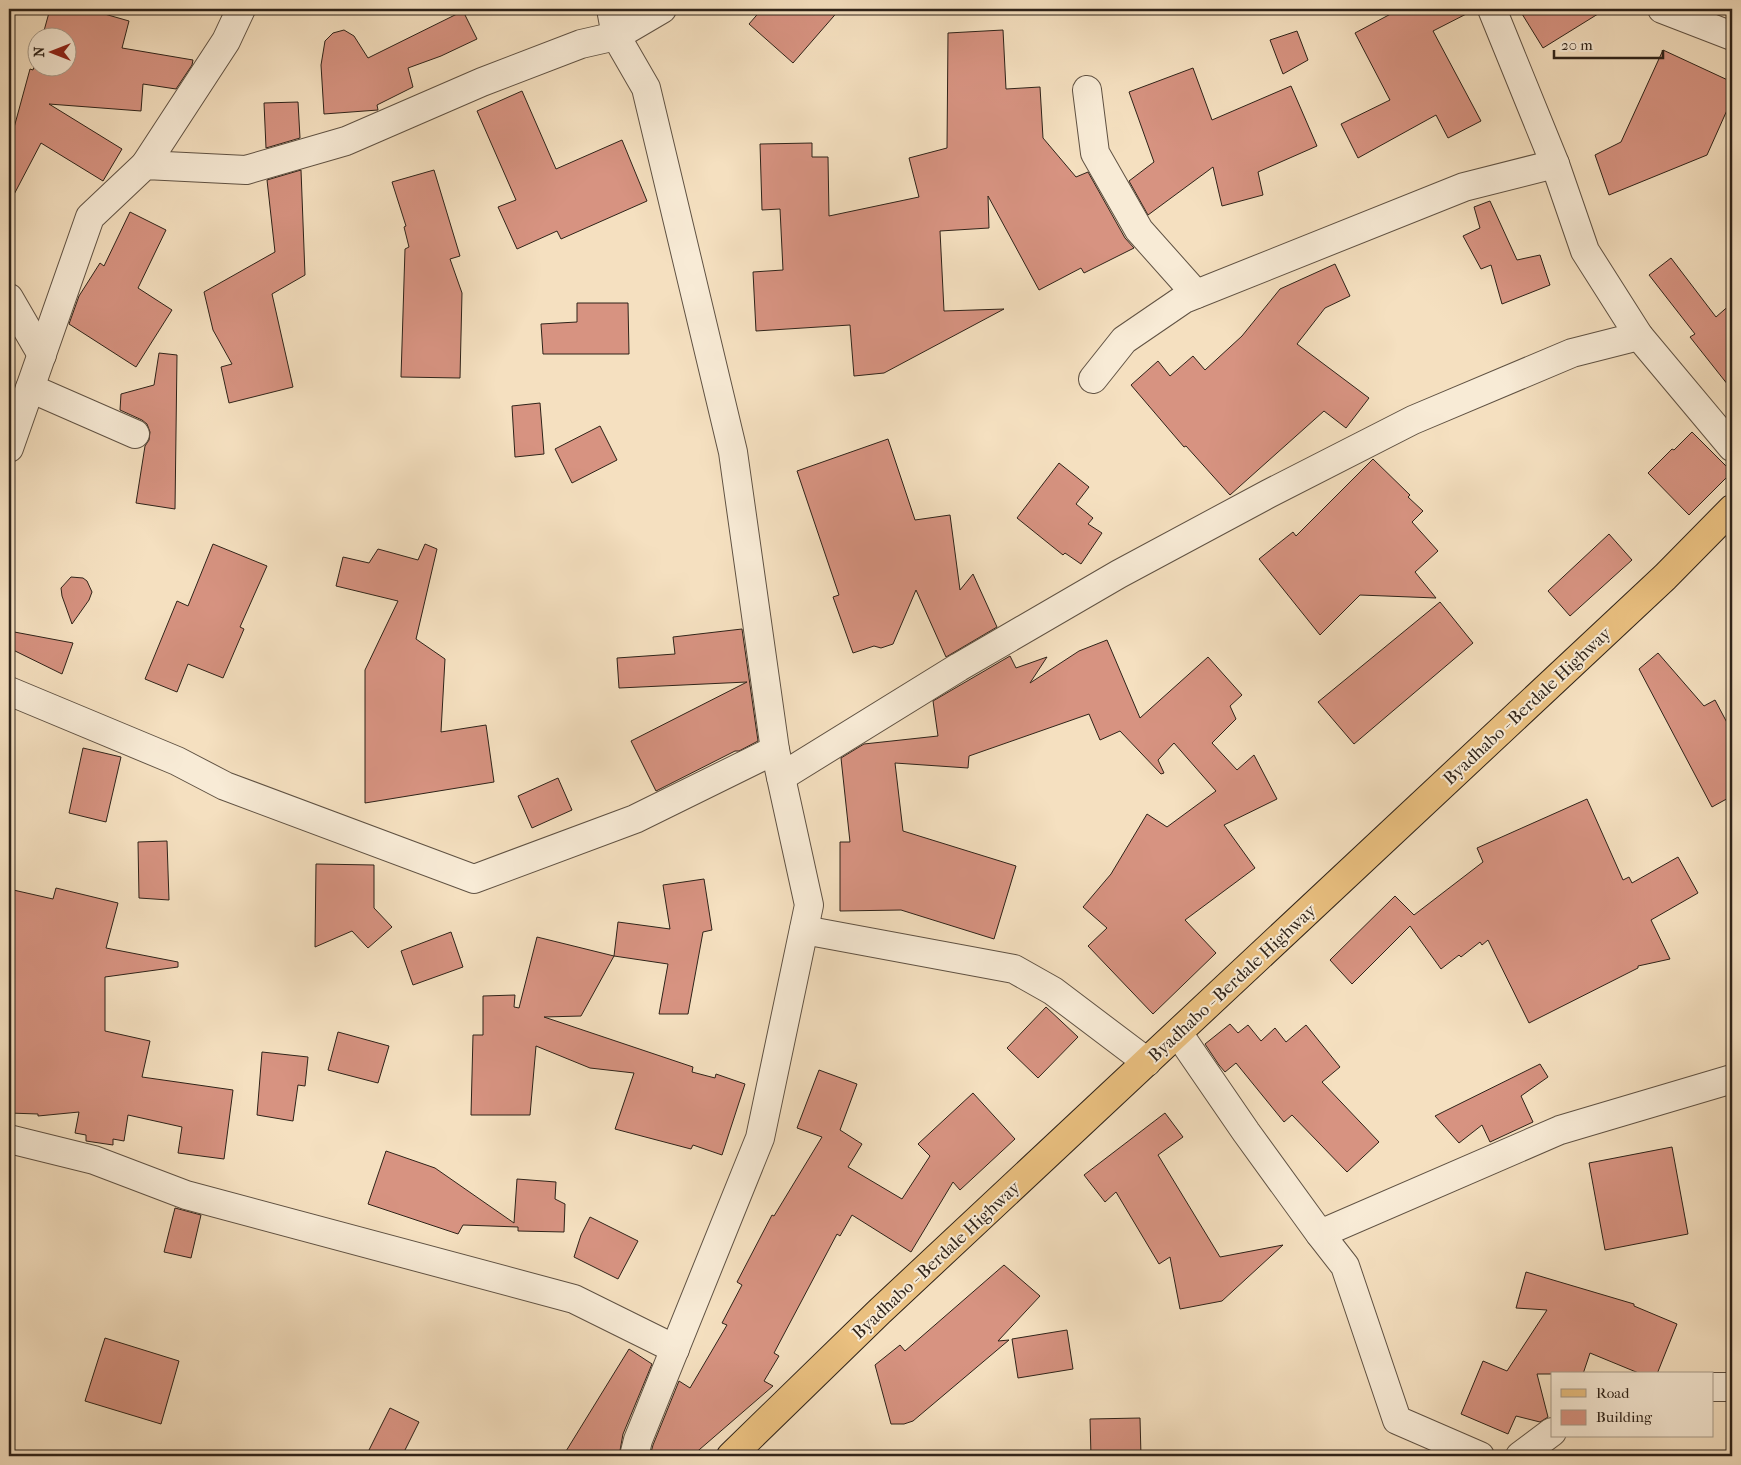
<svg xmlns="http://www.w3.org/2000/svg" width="1741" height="1465" font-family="'IM FELL French Canon',serif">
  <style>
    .building { fill: #d79381; stroke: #2f2319 }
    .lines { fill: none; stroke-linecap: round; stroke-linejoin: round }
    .minor-casing { stroke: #605243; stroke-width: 30 }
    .primary-casing { stroke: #2f2319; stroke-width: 30 }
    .minor { stroke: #f8ebd6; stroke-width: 28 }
    .primary { stroke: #eac080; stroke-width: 28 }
    .labels { text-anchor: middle; stroke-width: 4; stroke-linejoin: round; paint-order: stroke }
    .street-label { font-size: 18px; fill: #2f2319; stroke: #f8ebd6 }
  </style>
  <rect width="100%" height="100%" fill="#f5e0c0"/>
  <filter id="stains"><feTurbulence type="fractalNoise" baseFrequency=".004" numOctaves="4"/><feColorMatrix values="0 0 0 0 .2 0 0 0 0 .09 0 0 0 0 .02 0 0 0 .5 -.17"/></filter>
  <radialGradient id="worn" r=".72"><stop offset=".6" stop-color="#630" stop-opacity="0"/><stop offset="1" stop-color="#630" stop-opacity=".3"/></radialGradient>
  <!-- building -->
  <g class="building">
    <polygon points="50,9 87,9 129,21 122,48 193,60 192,65 176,89 143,84 141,111 49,104 122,149 103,181 41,143 9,204 9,146 30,69 33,70 38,53 38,68 68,68 68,38 42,38"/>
    <polygon points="762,9 840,9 793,63 749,24"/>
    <polygon points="1400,9 1476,9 1433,31 1481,121 1448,138 1436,115 1358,158 1341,124 1390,100 1355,33"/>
    <polygon points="1519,9 1606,9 1543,48"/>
    <polygon points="463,11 477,39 441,56 408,68 413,87 377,105 378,110 324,114 321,65 325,41 333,33 344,30 354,36 368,58"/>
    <polygon points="1003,30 1006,89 1040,87 1043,138 1076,177 1088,172 1125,238 1134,248 1084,273 1081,268 1039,290 988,196 989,228 940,231 944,311 1004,309 884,373 854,376 850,325 756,331 753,272 783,270 780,209 762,210 760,144 812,143 812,157 828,157 829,216 919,197 909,158 947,148 948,33"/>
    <polygon points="1297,31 1308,60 1283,74 1270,40"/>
    <polygon points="1663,50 1732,82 1732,99 1707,155 1609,195 1595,155 1621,142"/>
    <polygon points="1193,68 1212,120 1291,86 1317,146 1258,172 1263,195 1222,206 1213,167 1148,215 1129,181 1154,162 1129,92"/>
    <polygon points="522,91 556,169 622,140 647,201 561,239 557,231 517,249 498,207 516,200 477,111"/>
    <polygon points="298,102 300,138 266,148 264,103"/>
    <polygon points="301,170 305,275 272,294 293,387 229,403 221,367 232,364 213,330 204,292 275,252 267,180"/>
    <polygon points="434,170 460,256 450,259 462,293 460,378 401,377 405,249 409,247 404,227 406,226 392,182"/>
    <polygon points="1490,201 1517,260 1540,255 1550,285 1502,304 1491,265 1481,269 1463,236 1480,228 1474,207"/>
    <polygon points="130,212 166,230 138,288 172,310 136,367 69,324 79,296 100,263 104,266"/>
    <polygon points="1671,258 1716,317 1732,303 1732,390 1690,337 1695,334 1649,275"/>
    <polygon points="1335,264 1350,296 1325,308 1297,344 1369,398 1346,428 1324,411 1230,495 1186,446 1184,447 1131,385 1158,361 1170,376 1193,356 1205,370 1242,336 1280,289"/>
    <polygon points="577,303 628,303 629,354 543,354 541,324 577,322"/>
    <polygon points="159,353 177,355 175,509 136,503 145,446 149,440 150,432 147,424 142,420 120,410 121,394 154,385"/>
    <polygon points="540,403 544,454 515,457 512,406"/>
    <polygon points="600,426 617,460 572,483 555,449"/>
    <polygon points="1692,432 1732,472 1689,515 1648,473 1672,449 1674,450"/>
    <polygon points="888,439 915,520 950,515 960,590 973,574 997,627 946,657 916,590 893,644 881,648 874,646 853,653 833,597 839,595 797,471"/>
    <polygon points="1373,459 1410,495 1408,497 1423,511 1412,522 1438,551 1415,572 1436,598 1360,595 1320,635 1259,559 1293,532 1296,536"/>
    <polygon points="1059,463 1089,487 1076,504 1093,518 1088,524 1102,533 1081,564 1065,553 1063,555 1017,518"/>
    <polygon points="1609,534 1632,560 1570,616 1548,591"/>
    <polygon points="213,544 267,566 240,627 244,629 223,678 188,664 177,692 145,679 177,601 188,606"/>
    <polygon points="425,544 437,549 416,639 445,659 441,732 486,725 494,782 365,803 365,670 398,601 336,586 343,557 369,563 378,549 418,560"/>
    <polygon points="71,577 83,578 87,581 92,592 89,600 72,624 62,596 61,588"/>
    <polygon points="1440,602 1473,643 1354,744 1318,702"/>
    <polygon points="742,629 758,741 739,751 735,751 656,791 631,741 747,682 619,688 617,658 675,654 673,637"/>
    <polygon points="9,631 73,643 62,674 9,648"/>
    <polygon points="1107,640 1140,718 1208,657 1242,695 1230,706 1236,719 1212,743 1237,770 1254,755 1277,799 1224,825 1255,868 1185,920 1216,953 1153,1014 1088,946 1107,928 1083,907 1111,874 1147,814 1167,827 1216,791 1174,743 1158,760 1164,773 1161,774 1120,731 1100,740 1089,714 969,756 968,768 895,763 903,831 1016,866 994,939 901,910 840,911 840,842 850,842 841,758 864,744 938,736 933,701 1010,656 1016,668 1047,657 1030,683 1079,651"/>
    <polygon points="1658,653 1704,706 1715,700 1732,732 1732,796 1712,807 1639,669"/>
    <polygon points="83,748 121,757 106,822 69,813"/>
    <polygon points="558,778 572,810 532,828 518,796"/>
    <polygon points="1587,799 1623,880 1629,877 1632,883 1678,857 1698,893 1651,920 1670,959 1638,966 1638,968 1529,1023 1488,940 1482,945 1480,942 1461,957 1459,955 1441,969 1410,926 1352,984 1330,960 1395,896 1414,915 1483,862 1477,848"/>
    <polygon points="167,841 169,900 139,898 138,842"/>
    <polygon points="316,864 374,865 374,908 392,927 368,948 352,931 315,947"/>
    <polygon points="704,879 712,930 703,932 688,1014 659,1014 668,964 614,956 618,922 670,929 663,885"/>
    <polygon points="56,888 118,903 106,948 178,962 178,967 105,977 105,1031 150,1041 142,1077 233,1090 224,1159 178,1153 182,1127 128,1115 124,1141 113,1139 113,1145 86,1141 86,1135 75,1133 79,1112 38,1116 38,1114 9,1113 14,1019 9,1019 9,889 53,899"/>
    <polygon points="451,932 463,967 413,985 401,951"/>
    <polygon points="537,937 614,956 581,1016 544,1017 693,1067 692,1072 715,1078 716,1074 745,1084 722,1155 693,1145 691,1149 615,1129 634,1073 590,1068 536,1046 530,1115 471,1115 473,1035 483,1035 483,996 515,995 514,1007 519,1008"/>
    <polygon points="1046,1007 1078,1037 1038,1078 1007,1048"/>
    <polygon points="1230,1024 1238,1033 1248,1025 1261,1041 1275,1028 1286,1042 1306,1025 1340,1067 1322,1082 1379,1142 1347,1172 1292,1115 1284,1122 1236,1063 1225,1072 1219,1065 1205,1044"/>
    <polygon points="338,1032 389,1046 378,1083 328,1070"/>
    <polygon points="262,1052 308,1057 305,1086 298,1085 293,1121 257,1115"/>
    <polygon points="1540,1064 1548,1077 1521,1096 1533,1122 1490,1142 1482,1125 1459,1143 1435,1116"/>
    <polygon points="819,1070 857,1084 840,1130 862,1144 848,1167 902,1199 930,1156 918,1144 973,1093 1015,1139 960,1190 953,1182 911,1252 852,1215 840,1236 837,1234 774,1353 779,1356 764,1381 773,1386 692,1456 650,1456 653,1445 679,1381 690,1388 727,1325 722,1323 742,1285 737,1282 772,1215 774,1216 822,1137 797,1128"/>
    <polygon points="1165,1113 1183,1137 1158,1155 1220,1257 1283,1245 1222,1301 1180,1309 1170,1257 1159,1264 1116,1192 1105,1202 1084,1175"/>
    <polygon points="1672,1147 1688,1234 1605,1250 1589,1163"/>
    <polygon points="386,1151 435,1168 514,1223 517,1179 556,1182 555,1199 565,1204 564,1232 518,1231 518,1227 463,1225 458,1234 368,1204"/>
    <polygon points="175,1208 201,1215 191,1258 164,1252"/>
    <polygon points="590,1217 638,1241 618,1279 574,1257 581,1235"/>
    <polygon points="1004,1265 1040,1296 998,1341 1009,1340 913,1421 904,1424 891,1424 875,1365 900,1345 905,1351"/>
    <polygon points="1526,1272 1634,1304 1634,1306 1677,1324 1657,1374 1641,1374 1590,1353 1583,1374 1537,1374 1548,1417 1540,1422 1516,1416 1508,1434 1461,1414 1483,1361 1507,1371 1547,1310 1516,1308"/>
    <polygon points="1067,1330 1073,1369 1018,1378 1012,1339"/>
    <polygon points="105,1338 179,1361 161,1424 85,1401"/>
    <polygon points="629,1349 652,1364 623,1434 619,1456 563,1456"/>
    <polygon points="390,1408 419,1422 402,1456 366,1456"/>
    <polygon points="1140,1418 1141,1456 1091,1456 1090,1419"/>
  </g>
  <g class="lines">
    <defs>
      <g id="minor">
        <polyline points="611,9 616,36 646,88 733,452 775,750 809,905 760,1138 638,1440 634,1456"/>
        <polyline points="1492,9 1555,164 1585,251 1639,336 1732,447"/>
        <polyline points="1662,9 1732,36"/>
        <polyline points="1087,90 1095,153 1139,230 1196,294"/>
        <polyline points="145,165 226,41 241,9"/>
        <polyline points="9,298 42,355"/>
        <polyline points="1093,379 1124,340 1184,299 1464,187 1555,164"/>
        <polyline points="30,388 135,434"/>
        <polyline points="9,448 90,217 145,165 246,170 346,141 482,82 581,44 616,36 662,9"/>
        <polyline points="9,691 177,761 225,786 474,879 635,819 775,750"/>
        <polyline points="781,777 959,667 1119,574 1268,494 1413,420 1572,353 1639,336"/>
        <polyline points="804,930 1014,969 1053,991 1147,1062"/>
        <polyline points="1178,1033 1246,1132 1320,1234 1560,1130 1732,1079"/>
        <polyline points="9,1139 94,1160 186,1195 574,1299 675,1349"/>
        <polyline points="1320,1234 1345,1266 1397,1420 1480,1456"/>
        <polyline points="1712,1387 1732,1387"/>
        <polyline points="1520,1456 1552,1432"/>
      </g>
      <polyline id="primary" points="731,1456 879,1312 1665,577 1732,509"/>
    </defs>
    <!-- minor casing -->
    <use href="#minor" class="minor-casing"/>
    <!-- primary casing -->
    <use href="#primary" class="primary-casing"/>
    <!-- minor -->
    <use href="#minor" class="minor"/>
    <!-- primary -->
    <use href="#primary" class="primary"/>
  </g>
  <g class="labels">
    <!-- street labels -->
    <g class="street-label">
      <text transform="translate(1527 706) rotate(-43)" y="6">Byadhabo - Berdale Highway</text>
      <text transform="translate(1232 983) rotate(-43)" y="6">Byadhabo - Berdale Highway</text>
      <text transform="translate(936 1260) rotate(-43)" y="6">Byadhabo - Berdale Highway</text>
    </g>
  </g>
  <!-- margin -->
  <rect width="1741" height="1465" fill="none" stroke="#f5e0c0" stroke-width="30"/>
  <rect x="10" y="10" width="1721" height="1445" fill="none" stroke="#2f2319" stroke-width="2.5"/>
  <rect x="15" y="15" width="1711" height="1435" fill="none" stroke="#2f2319"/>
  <!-- legend -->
  <rect x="1551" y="1372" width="162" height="65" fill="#f8ebd6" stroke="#a89b8a"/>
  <rect x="1561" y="1389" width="25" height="8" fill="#eac080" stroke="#a89b8a"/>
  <text x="1596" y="1398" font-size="15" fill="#2f2319">Road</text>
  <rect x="1561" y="1410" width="25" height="15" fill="#d79381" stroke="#a89b8a"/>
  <text x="1596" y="1422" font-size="15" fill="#2f2319">Building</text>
  <!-- north arrow -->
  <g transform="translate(52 52) rotate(270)"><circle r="24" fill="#f8ebd6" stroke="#a89b8a"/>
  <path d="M0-4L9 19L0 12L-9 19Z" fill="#8f2418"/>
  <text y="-8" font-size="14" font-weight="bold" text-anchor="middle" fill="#2f2319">N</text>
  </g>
  <!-- scale -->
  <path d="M1554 50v8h109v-8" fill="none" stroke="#2f2319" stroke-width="2.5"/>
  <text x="1561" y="50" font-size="15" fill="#2f2319" stroke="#f8ebd6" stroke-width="4" paint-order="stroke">20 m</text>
  <rect width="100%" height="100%" filter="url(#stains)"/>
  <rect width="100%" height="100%" fill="url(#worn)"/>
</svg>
